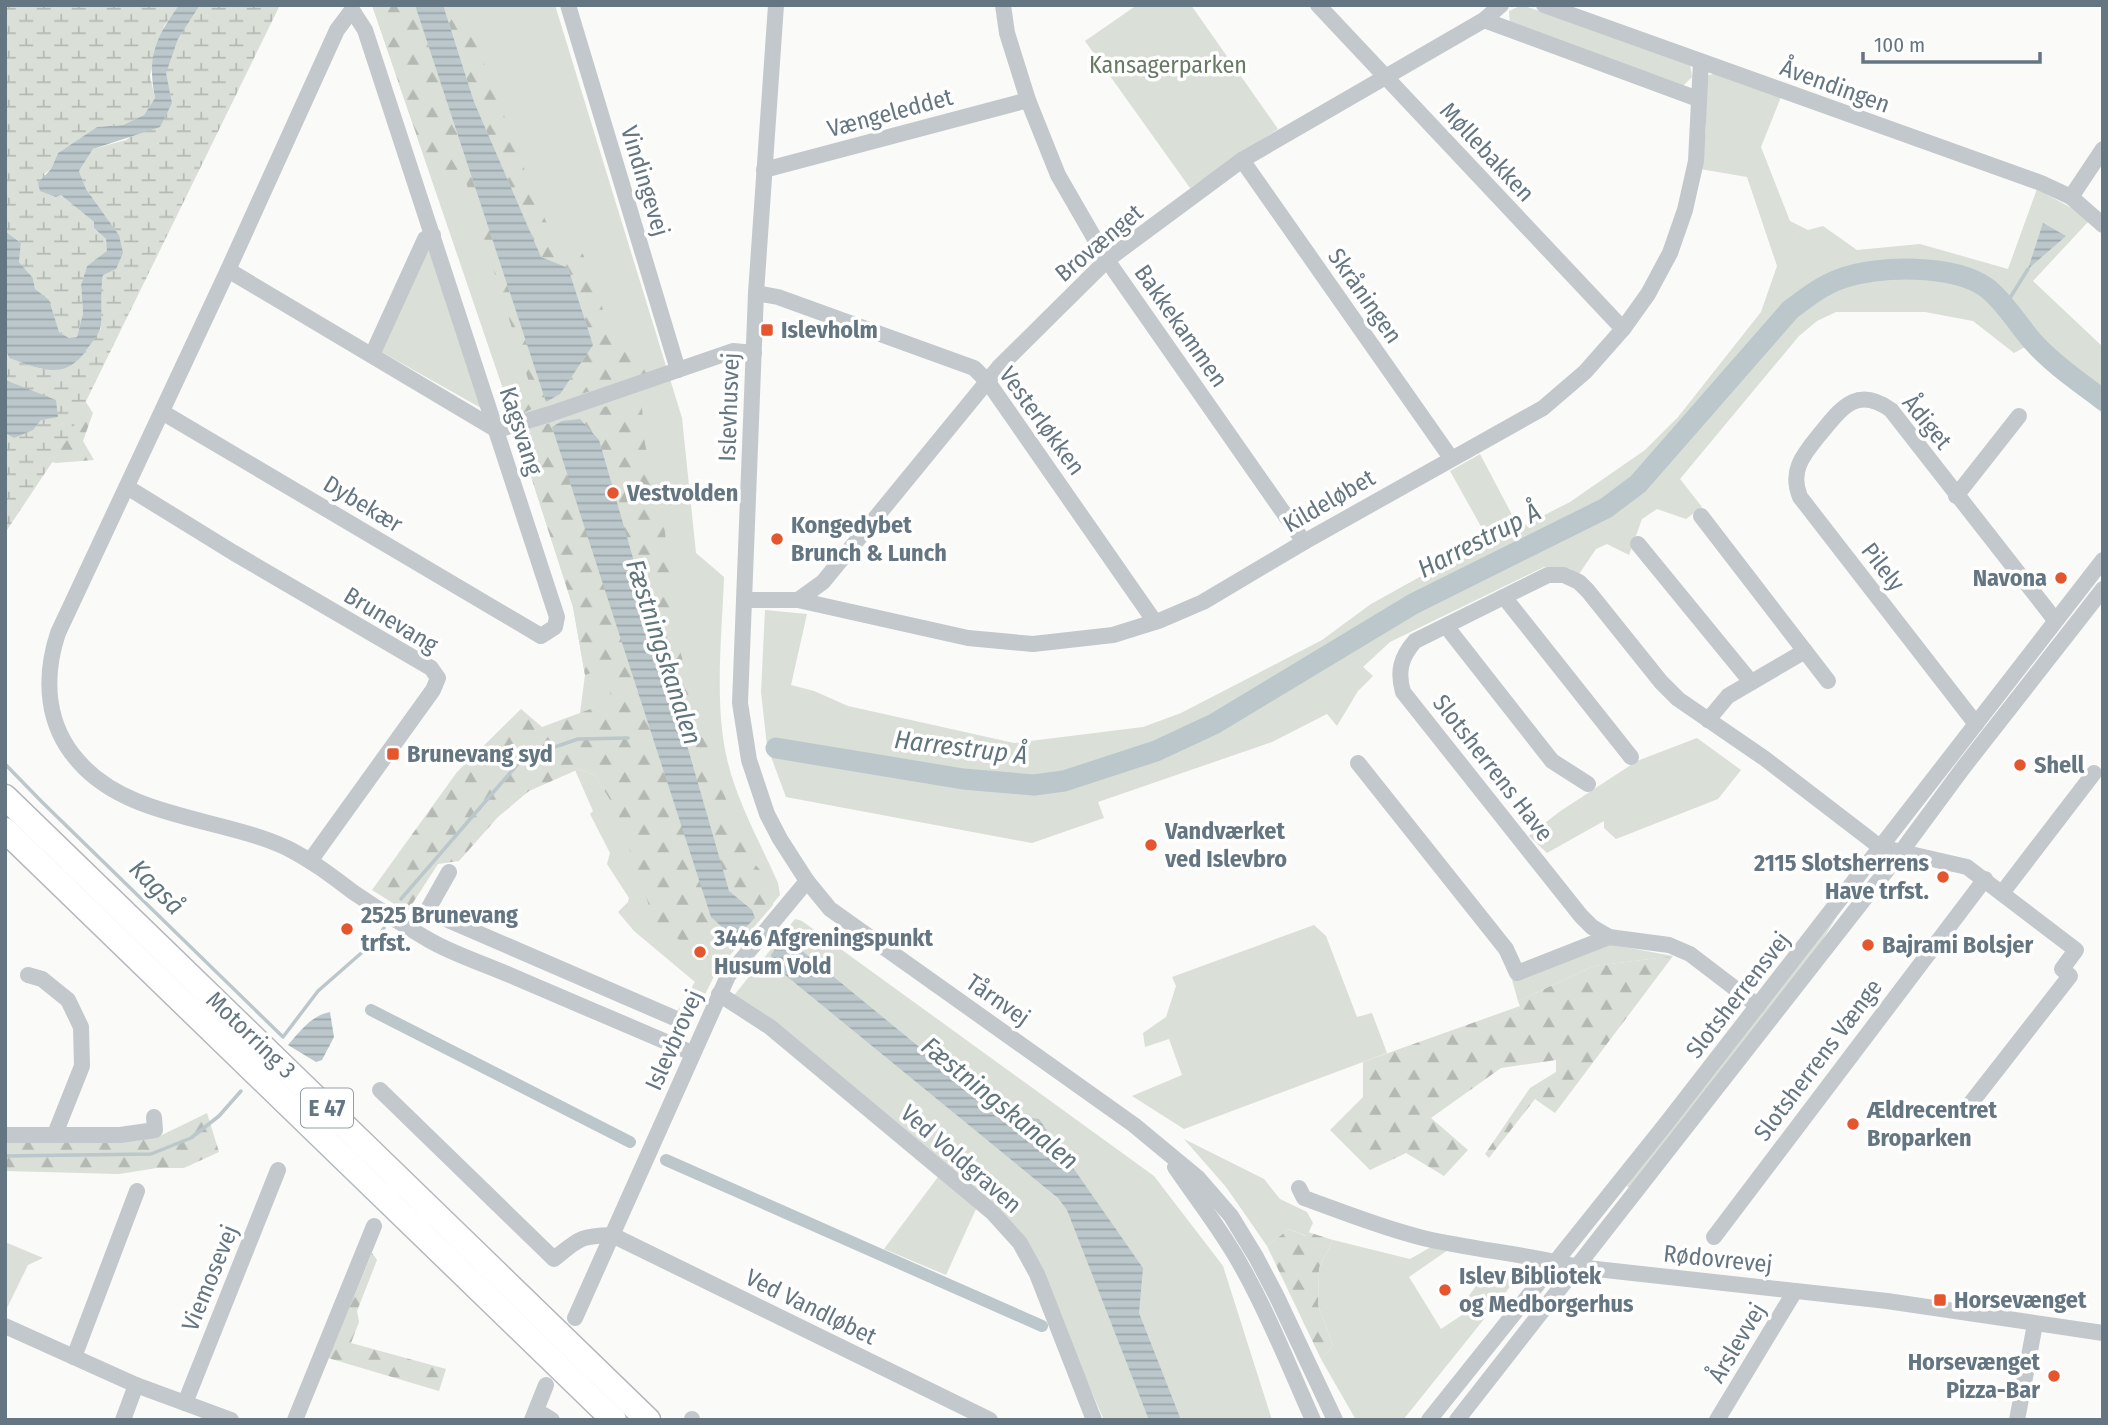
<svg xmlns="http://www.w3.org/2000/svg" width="2108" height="1425" font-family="'Fira Sans Condensed',sans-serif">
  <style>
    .green { fill: #dadfd7 }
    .forest { fill: url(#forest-firs) }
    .wetland { fill: url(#wetland-marsh) }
    .water { fill: url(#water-rules) }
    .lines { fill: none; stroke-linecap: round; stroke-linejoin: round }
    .stream { stroke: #bbc7cb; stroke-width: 3.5 }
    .canal { stroke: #bbc7cb; stroke-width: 12 }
    .river { stroke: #bbc7cb; stroke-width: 21 }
    .highway-casing { stroke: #b4b9bd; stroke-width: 27 }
    .minor { stroke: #c3c8cc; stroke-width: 16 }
    .highway { stroke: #fff; stroke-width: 24 }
    .poi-dot { fill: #e4572e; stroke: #fff; stroke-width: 2.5 }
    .labels { text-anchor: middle; stroke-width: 7; stroke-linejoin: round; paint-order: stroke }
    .shield { fill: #fff; stroke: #939fa8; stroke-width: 2 }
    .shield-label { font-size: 23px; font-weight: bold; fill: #657683 }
    .park-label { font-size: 24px; fill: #687a64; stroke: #fff }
    .street-label { font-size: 24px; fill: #657683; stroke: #fff }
    .poi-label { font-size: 24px; font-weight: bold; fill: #657683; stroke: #fff; text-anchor: start }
    .water-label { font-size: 26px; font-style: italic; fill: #60757c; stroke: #fff }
  </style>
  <defs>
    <pattern id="forest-firs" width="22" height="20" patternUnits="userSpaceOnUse" patternTransform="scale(1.75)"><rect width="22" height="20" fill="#dadfd7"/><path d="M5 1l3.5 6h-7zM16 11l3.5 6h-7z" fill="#b4b9b4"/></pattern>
    <pattern id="wetland-marsh" width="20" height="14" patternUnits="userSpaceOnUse" patternTransform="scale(1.75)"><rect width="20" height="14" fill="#dadfd7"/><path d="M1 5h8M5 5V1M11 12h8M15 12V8" fill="none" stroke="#b4b9b4"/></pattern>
    <pattern id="water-rules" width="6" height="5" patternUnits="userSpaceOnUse" patternTransform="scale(1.75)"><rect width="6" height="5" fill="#bbc7cb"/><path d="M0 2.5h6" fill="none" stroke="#9ca6aa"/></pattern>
  </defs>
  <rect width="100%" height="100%" fill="#fafaf8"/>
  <!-- green -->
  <g class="green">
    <path d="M 372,5 L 555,5 L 682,418 L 696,553 L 724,577 C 722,633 714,704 727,759 C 737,802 760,842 778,883 L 780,895 L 717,970 L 693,1019 L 677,1012 L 695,982 L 634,931 L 618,912 L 628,902 L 629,898 L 607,864 L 610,853 L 590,814 L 593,811 L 575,770 L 579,769 L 595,775 L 613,803 L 580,713 L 585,675 L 573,607 L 504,392 Z"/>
    <polygon points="1137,5 1191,5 1278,129 1190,188 1085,41"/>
    <polygon points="1522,5 1690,63 1692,77 1681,88 1510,26 1509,11"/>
    <polygon points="1718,73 1781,97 1761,147 1790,221 1808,230 1823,226 1857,250 1920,244 2008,269 2037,189 2075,210 2088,222 2033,281 2103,347 2103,414 2025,347 2014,353 1973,321 1925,312 1836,312 1817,321 1799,336 1680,479 1702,507 1686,519 1657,509 1642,519 1629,555 1607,544 1596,549 1579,574 1569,568 1544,567 1390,642 1363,667 1373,676 1358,691 1337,726 1327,714 1272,742 1098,802 1104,818 1032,843 786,797 767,746 761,692 765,610 807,614 791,685 814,691 848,706 1014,743 1143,727 1181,713 1322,640 1371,604 1488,539 1450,471 1480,454 1519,528 1570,502 1645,450 1678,417 1761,312 1777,266 1747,177 1700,169 1706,129 1705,81 1709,75"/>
    <polygon points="427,243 481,408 378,350"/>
    <polygon points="1697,738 1741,770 1718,799 1616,839 1604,828 1604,821 1547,853 1529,836 1559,812 1637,761"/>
    <polygon points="1837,916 1823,939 1629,1188 1627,1186 1636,1170"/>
    <polygon points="795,919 802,921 1154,1176 1223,1266 1272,1420 1104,1420 1024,1237 732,998"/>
    <polygon points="1314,925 1326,936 1357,1017 1372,1013 1387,1053 1184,1129 1132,1096 1182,1075 1169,1039 1145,1047 1143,1033 1166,1017 1176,986 1172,977"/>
    <polygon points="1608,944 1673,956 1594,966 1518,1001 1512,980"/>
    <polygon points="1184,1139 1264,1179 1280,1199 1307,1212 1313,1223 1307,1236 1289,1229 1267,1246 1226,1187"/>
    <polygon points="938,1177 976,1209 946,1275 884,1249"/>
    <polygon points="1333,1240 1410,1259 1431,1247 1448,1250 1409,1277 1441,1329 1471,1309 1468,1297 1482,1278 1517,1278 1403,1420 1356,1420 1321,1359 1333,1346 1318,1305 1319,1268"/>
    <polygon points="5,1242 43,1258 28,1265 5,1312"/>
  </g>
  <!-- forest -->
  <g class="forest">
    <polygon points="372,5 415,5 546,402 513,418 504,392 529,382 464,176 428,168"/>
    <polygon points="443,5 446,5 448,11 470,25 536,200 558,247 583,254 611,332 630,335 647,374 561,400 560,394 593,345 568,268 541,257 474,102"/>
    <polygon points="5,372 74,384 93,413 83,441 94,460 56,463 5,452"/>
    <polygon points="641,396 645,444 664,524 678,644 716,774 750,859 773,884 773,905 717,970 654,920 615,808 595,775 579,769 529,791 498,817 459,861 438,864 407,912 372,890 457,772 521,709 542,727 612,701 605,668 585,675 573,607 517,433"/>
    <polygon points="1673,956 1555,1113 1535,1099 1489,1158 1485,1154 1530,1088 1556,1072 1556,1060 1501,1068 1431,1118 1468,1150 1444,1176 1406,1153 1370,1170 1330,1130 1363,1097 1363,1062 1520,1006 1518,1001 1594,966"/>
    <polygon points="207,1113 219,1152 184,1168 157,1168 119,1174 5,1171 5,1141 160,1136"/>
    <polygon points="1289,1229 1306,1236 1308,1232 1333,1240 1319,1268 1318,1305 1333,1346 1321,1359 1267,1246"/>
    <polygon points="372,1253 377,1260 357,1311 359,1322 351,1343 446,1369 439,1391 328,1358"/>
  </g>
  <!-- wetland -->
  <g class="wetland">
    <polygon points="5,5 179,5 164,26 150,76 155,98 144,115 123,125 97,127 58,153 51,169 44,174 56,197 61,195 94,222 94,228 106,239 108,251 87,266 81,285 83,313 77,337 69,338 59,332 54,320 35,289 33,278 19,262 21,243 5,231"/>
    <polygon points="200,5 280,5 67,440 5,533 5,433 14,438 33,430 41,420 58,418 56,400 5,380 5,348 9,358 42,369 101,329 100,295 103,275 119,235 86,189 79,171 93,149 126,140 172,103 165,73 178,39"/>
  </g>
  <!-- water -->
  <g class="water">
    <path d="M 179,5 L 200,5 L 178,39 L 166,73 L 172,103 L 160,127 L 93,149 L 79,171 L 86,189 L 119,235 L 123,253 L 116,269 L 103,275 C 100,292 102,308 101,325 C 100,333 92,342 87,349 C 65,382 41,369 9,358 L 5,348 L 5,231 L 21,243 L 19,262 L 33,278 L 35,289 L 49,300 L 59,332 L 69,338 L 77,337 L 83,313 L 81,285 L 87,266 L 107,251 L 106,239 L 94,228 L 94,222 L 61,195 L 56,197 L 40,191 L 38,183 L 51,169 L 58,153 L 97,127 L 123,125 L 144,115 L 155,98 C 147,58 155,38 179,5 Z"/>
    <polygon points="415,5 443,5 474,102 541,257 568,268 593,345 560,394 546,402"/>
    <polygon points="2043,223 2066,236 2028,269"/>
    <polygon points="5,380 56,400 58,417 41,420 33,430 14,438 5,433"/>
    <polygon points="580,419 599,440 729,891 752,910 755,918 737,936 731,935 711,917 552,427 562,421"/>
    <polygon points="782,939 790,941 1001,1114 1039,1119 1143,1268 1139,1313 1181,1420 1149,1420 1067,1210 1058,1198 773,965 771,955"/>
    <path d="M 330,1012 L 334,1037 L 322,1060 L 316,1062 L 288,1045 C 299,1032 312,1015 330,1012 Z"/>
  </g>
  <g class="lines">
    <!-- stream -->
    <g class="stream">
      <polyline points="2005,306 2028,269"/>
      <polyline points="5,764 42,802 283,1037 318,991 375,941 384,928"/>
      <polyline points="401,899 523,758 578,739 628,738"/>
      <polyline points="5,1156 151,1154 191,1138 219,1116 241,1091"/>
    </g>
    <!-- canal -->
    <g class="canal">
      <polyline points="371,1010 630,1142"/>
      <polyline points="666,1160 1042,1326"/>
    </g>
    <!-- river -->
    <path class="river" d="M 776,748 L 963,779 L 1034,785 L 1064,781 L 1156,751 L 1214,724 L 1413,604 L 1606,508 L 1638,484 L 1790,310 C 1806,298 1821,286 1840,279 C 1877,265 1954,264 1987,288 C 2007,304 2019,327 2036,345 C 2055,366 2081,383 2103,400"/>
    <defs>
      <g id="highway">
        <polyline points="5,797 648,1420"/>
        <polyline points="5,830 614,1420"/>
      </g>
    </defs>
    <!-- highway casing -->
    <use href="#highway" class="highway-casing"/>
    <!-- minor -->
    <g class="minor">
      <polyline points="568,5 678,370"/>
      <polyline points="776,5 756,293 740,703 749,760 767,814 780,839 807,881 830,909 1134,1125 1198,1178 1231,1216 1256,1257 1276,1295 1335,1420"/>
      <polyline points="1003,5 1007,33 1028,100 1058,175 1107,260 1304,542"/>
      <polyline points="1318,5 1623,329"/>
      <polyline points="1544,5 2041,183 2071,197 2103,225"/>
      <polyline points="1484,20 1698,99"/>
      <polyline points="1242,160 1451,458"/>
      <polyline points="764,170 1028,100"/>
      <polyline points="2071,197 2103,149"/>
      <polyline points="228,270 497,430 550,414 733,351 754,353"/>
      <polyline points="756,293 778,297 974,368 988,382 1155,622"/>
      <polyline points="372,355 425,239 433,235"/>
      <path d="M 162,412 L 541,636 L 555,627 L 557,617 L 365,30 L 352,10 L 337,30 L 228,270 L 58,633 C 43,678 46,726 79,762 C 129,819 221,817 287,848 C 311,860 332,876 353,892 C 378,909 403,925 429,940 C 455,955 485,964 512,976 C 572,1002 632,1027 692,1053"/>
      <polyline points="127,487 234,553 431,668 438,678 433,690 310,861"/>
      <polyline points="1956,496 2019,416"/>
      <polyline points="1701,516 1828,681"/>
      <polyline points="1638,544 1751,682"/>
      <polyline points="1504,597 1631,757"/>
      <polyline points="744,600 798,600 968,638 1033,644 1113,635 1161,620 1203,602 1304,542 1543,408 1585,372 1623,329 1648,294 1670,253 1685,210 1696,161 1701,62"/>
      <polyline points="798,600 823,582 999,367 1107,260 1242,160 1484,20 1501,5"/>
      <polyline points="1446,626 1552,761 1588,784"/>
      <polyline points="1708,720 1728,696 1805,651"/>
      <path d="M 1976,724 L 1800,497 C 1789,470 1804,454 1820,434 C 1841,409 1856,385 1891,410 L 2055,620"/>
      <polyline points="1358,763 1506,949 1517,973 1609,937"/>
      <polyline points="449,872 427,911 679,1020"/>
      <polyline points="2002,893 2094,773"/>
      <polyline points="28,975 42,979 68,1000 81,1027 82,1066 55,1134"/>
      <polyline points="719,994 770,1027 992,1212 1020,1243 1037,1274 1094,1420"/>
      <path d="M 1758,1006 L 1690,954 L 1669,945 L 1609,937 L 1592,927 L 1581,916 L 1403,692 C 1397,671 1401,657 1415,641 L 1548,575 L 1564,575 L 1579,582 L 1588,591 L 1661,682 L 1678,699 L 1764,758 L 1880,847 L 1967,867 L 2076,950 L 2062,969 L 2070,976 L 1967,1108"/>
      <path d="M 380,1090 L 554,1259 C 579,1239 579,1236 612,1235 L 990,1420"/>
      <polyline points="5,1135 120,1135 155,1130 154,1117"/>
      <path d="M 1175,1167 C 1198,1201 1224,1233 1243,1269 C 1270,1317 1290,1369 1313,1420"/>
      <path d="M 1299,1188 L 1304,1198 C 1343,1212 1382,1228 1423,1238 C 1474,1250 1527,1254 1578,1267 L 1887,1301 L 2103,1333"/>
      <polyline points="1714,1237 1985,879"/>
      <polyline points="575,1318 728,976 807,881"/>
      <polyline points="5,1326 136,1385 231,1420"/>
      <polyline points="74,1357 137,1191"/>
      <polyline points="185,1403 278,1170"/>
      <polyline points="692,1419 692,1420"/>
      <polyline points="123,1420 136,1385"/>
      <polyline points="295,1420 374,1226"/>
      <polyline points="532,1420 546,1385"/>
      <polyline points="542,1420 544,1415 552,1420"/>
      <polyline points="1429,1420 1665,1125 2103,560"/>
      <polyline points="1457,1420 1901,852 1963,768 2103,589"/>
      <polyline points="1717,1420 1795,1291"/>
      <polyline points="2017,1420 2035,1324"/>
    </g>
    <!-- highway -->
    <use href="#highway" class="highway"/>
  </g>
  <!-- markers -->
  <g class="poi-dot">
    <rect x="760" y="323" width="14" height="14" rx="3.5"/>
    <circle cx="613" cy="493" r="7"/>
    <circle cx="777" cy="539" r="7"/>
    <circle cx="2061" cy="578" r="7"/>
    <rect x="386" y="747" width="14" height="14" rx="3.5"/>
    <circle cx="2020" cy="765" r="7"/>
    <circle cx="1151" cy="845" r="7"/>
    <circle cx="1943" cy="877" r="7"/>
    <circle cx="347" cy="929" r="7"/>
    <circle cx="1868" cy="945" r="7"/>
    <circle cx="700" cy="952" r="7"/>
    <circle cx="1853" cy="1124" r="7"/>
    <circle cx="1445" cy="1290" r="7"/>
    <rect x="1933" y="1293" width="14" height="14" rx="3.5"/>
    <circle cx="2054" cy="1376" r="7"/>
  </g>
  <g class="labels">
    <!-- shield labels -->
    <rect class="shield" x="301" y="1088.5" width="52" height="39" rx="5"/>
    <g class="shield-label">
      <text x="327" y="1116">E 47</text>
    </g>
    <!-- park labels -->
    <g class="park-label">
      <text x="1168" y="73">Kansagerparken</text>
    </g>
    <!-- street labels -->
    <g class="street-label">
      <text transform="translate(1835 86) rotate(20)" y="8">Åvendingen</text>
      <text transform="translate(890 113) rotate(-15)" y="8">Vængeleddet</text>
      <text transform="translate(1487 152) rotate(47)" y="8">Møllebakken</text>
      <text transform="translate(645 181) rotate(73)" y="8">Vindingevej</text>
      <text transform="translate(1099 243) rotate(-40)" y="8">Brovænget</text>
      <text transform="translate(1365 296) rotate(55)" y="8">Skråningen</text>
      <text transform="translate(1181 326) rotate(55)" y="8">Bakkekammen</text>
      <text transform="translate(729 407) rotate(-88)" y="8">Islevhusvej</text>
      <text transform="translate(1042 421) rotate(54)" y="8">Vesterløkken</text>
      <text transform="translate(1927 422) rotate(51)" y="8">Ådiget</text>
      <text transform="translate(521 431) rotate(72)" y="8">Kagsvang</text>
      <text transform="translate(1329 501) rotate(-30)" y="8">Kildeløbet</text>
      <text transform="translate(363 504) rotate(31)" y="8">Dybekær</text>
      <text transform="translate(1883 567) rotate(52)" y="8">Pilely</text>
      <text transform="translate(391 620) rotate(31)" y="8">Brunevang</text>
      <text transform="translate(1493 768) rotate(52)" y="8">Slotsherrens Have</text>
      <text transform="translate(1738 995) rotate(-52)" y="8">Slotsherrensvej</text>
      <text transform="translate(998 1000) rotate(35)" y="8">Tårnvej</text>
      <text transform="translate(251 1035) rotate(44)" y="8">Motorring 3</text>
      <text transform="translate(674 1040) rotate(-66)" y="8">Islevbrovej</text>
      <text transform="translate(1818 1060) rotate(-53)" y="8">Slotsherrens Vænge</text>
      <text transform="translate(961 1159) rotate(41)" y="8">Ved Voldgraven</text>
      <text transform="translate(1718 1259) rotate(6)" y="8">Rødovrevej</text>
      <text transform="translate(210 1278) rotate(-68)" y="8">Viemosevej</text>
      <text transform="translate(811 1307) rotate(26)" y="8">Ved Vandløbet</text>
      <text transform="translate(1737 1343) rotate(-59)" y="8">Årslevvej</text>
    </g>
    <!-- poi labels -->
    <g class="poi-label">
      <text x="781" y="338">Islevholm</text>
      <text x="627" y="501">Vestvolden</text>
      <text x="791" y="533">Kongedybet<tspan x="791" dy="28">Brunch &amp; Lunch</tspan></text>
      <text x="2047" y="586" text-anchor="end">Navona</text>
      <text x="407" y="762">Brunevang syd</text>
      <text x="2034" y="773">Shell</text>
      <text x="1165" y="839">Vandværket<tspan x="1165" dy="28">ved Islevbro</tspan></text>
      <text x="1929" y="871" text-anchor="end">2115 Slotsherrens<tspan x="1929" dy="28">Have trfst.</tspan></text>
      <text x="361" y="923">2525 Brunevang<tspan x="361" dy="28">trfst.</tspan></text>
      <text x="714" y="946">3446 Afgreningspunkt<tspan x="714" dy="28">Husum Vold</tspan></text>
      <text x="1882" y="953">Bajrami Bolsjer</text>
      <text x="1867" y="1118">Ældrecentret<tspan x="1867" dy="28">Broparken</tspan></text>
      <text x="1459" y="1284">Islev Bibliotek<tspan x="1459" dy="28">og Medborgerhus</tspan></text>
      <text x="1954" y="1308">Horsevænget</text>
      <text x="2040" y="1370" text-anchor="end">Horsevænget<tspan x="2040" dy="28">Pizza-Bar</tspan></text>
    </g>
    <!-- water labels -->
    <g class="water-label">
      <text transform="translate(1479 540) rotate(-27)" y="9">Harrestrup Å</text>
      <text transform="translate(664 652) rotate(72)" y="9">Fæstningskanalen</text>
      <text transform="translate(961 747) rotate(7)" y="9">Harrestrup Å</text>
      <text transform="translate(157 887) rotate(45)" y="9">Kagså</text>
      <text transform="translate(1000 1103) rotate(39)" y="9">Fæstningskanalen</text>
    </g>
  </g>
  <!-- border -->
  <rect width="2108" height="1425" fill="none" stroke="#657683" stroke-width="14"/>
  <!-- scale -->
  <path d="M1863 52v10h177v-10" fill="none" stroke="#657683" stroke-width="3.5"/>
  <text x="1874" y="52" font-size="21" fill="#657683" stroke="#ffffff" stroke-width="5" paint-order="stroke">100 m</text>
</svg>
